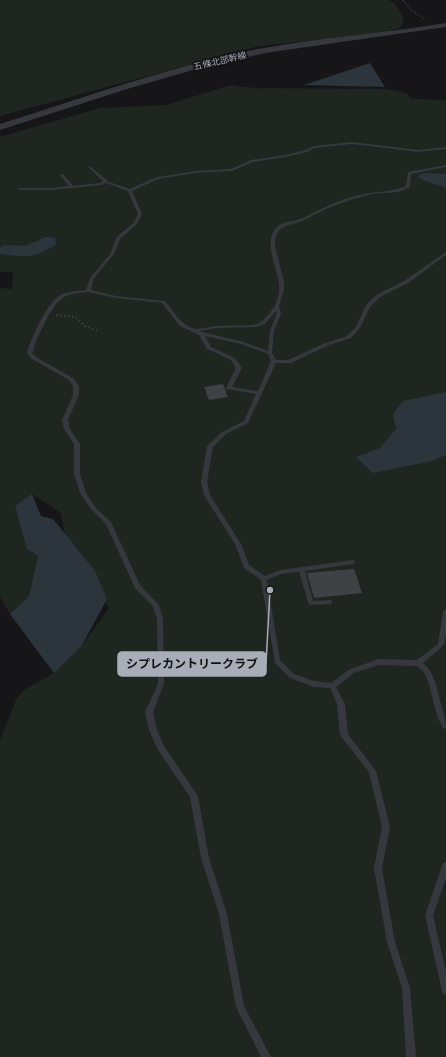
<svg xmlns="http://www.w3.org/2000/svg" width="446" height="1057" font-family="'Space Grotesk','Noto Sans JP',sans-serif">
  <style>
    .green { fill: #1e261f }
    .water { fill: #2c353c }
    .building { fill: #404145 }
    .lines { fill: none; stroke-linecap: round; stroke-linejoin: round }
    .path-far1 { stroke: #3d3f44; stroke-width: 1.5; stroke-dasharray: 1 1.5; stroke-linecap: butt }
    .path { stroke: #3d3f44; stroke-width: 2; stroke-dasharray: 1.5 2.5; stroke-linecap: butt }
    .service { fill: #37383d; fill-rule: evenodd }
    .tertiary { fill: #37383d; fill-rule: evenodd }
    .labels { text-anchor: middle; stroke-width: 3; stroke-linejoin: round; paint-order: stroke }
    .far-street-label { font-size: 9px; fill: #a8adb8; stroke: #111113 }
    .leader { fill: none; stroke: #a8adb8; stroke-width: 1.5 }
    .callout-dot { fill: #a8adb8; stroke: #111113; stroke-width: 1.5 }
    .callout { fill: #a8adb8; stroke: #a8adb8; stroke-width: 1.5 }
    .callout-label { font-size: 12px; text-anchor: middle; font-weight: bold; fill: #111 }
  </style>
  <rect width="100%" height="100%" fill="#161618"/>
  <!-- green -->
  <g class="green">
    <polygon points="0,0 389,0 395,4 404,19 401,27 385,33 259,46 0,116"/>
    <polygon points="231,85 253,88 385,89 406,93 412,99 446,100 446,1057 0,1057 0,740 16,700 24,690 54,673 81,647 109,608 69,557 61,513 32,494 15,507 38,556 29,596 10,614 0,597 0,288 12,289 13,272 0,272 0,137 100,108 166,105"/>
  </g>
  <!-- water -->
  <g class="water">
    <polygon points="370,63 385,87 304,85"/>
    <path d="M 424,173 L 446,174 L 446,188 C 436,184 428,183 419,178 L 419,175 Z"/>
    <path d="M 46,237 L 55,238 L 56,244 C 35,259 24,257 0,254 L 0,248 L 5,245 L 25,246 Z"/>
    <polygon points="446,392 446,455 432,461 373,473 356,457 380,448 396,429 393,414 403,401"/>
    <polygon points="32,494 41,516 53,519 95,571 107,599 81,647 54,673 10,614 29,596 38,556 27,549 15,506"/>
  </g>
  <!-- building -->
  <g class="building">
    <polygon points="223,384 228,397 209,400 204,387"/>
    <polygon points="354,569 362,593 314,598 307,573"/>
  </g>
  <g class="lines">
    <!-- path-far1 -->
    <polyline class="path-far1" points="403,0 412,11 425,19"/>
    <!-- path -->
    <polyline class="path" points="56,315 75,317 85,326 98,331"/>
    <!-- service -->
    <g class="service">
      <path d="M 352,142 L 418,150 L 446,147 L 446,149 L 418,152 L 352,144 L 315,148 L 307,152 L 286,157 L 253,162 L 232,171 L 196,173 L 158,179 L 132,191 L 142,214 L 137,224 L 120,239 L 114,254 L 94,278 L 91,290 L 116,296 L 165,301 C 173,311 180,323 192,328 C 199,331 209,326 216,326 C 227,324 253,328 261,322 C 264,320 273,309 275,306 C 276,303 277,300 278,297 C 285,276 259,245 277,227 C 283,221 292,222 300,219 C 306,217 312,213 319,210 C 331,204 343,199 355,196 C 372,191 391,193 406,186 L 408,172 L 446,165 L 446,167 L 411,174 L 410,187 L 398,192 L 372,194 L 350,200 L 328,208 L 302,221 L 286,226 L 279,230 L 275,239 L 275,246 L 284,282 L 284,289 L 279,307 L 281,313 L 274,331 L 272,353 L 276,360 L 288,360 L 325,343 L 347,336 L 356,327 L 366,305 L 376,295 L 404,281 L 446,252 L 446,255 L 408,283 L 380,297 L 370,307 L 360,328 L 351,338 L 329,345 L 291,363 L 276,363 L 248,423 L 226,434 L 213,447 L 207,482 L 210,495 L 241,544 L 249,565 L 265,576 L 280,570 L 353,560 L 356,562 L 353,564 L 305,571 L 313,601 L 331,600 L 332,602 L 331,604 L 329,604 L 309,605 L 299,572 L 281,574 L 267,580 L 280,660 L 294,674 L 314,681 L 331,683 L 350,669 L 379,659 L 417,660 L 438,644 L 443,612 L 444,610 L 446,610 L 446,634 L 444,645 L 423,663 C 435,673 437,689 441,704 C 443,712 446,720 446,729 L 443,728 L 439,720 L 436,712 L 429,684 L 426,676 L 422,670 L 416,666 L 379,665 L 354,673 L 336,687 L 345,704 L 348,734 L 376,771 L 390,827 L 382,868 L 395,942 L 410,988 L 416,1057 L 406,1057 L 402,988 L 387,942 L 374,868 L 382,827 L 369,772 L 340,735 L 337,704 L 330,688 L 314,687 L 290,678 L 275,663 L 261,580 L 244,568 L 235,544 L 204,495 L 201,482 L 207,446 L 222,432 L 244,421 L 256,394 L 227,389 L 226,388 L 236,368 L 231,360 L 207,349 L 199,335 L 180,326 L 162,303 L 116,298 L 88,292 L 72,294 L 66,296 L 60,300 L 56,304 L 48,316 L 36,341 L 32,353 L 36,357 L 73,378 L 79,386 L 79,395 L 68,420 L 70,429 L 80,444 L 80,474 L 86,493 L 96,508 L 111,522 L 140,585 L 159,605 L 163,619 L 164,684 L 153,712 L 157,730 L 164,746 L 198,796 L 209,858 L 227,914 L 244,1006 L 271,1057 L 261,1057 L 236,1007 L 219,914 L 201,858 L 190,797 L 158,750 L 149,730 L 145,712 L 158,684 L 157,619 L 153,606 L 135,588 L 106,524 L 92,510 L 80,493 L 74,474 L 74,444 L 64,429 L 62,420 L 73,395 L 73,386 L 69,380 L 32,359 L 27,353 C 31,338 46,305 59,296 C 67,291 77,291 86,290 L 90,278 L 110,254 L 116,238 L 134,222 L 138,214 L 128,191 L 106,183 L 101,185 L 52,190 L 20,190 L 18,189 L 20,188 L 52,188 L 69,186 L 60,175 L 62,174 L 63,174 L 73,186 L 100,183 L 103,181 L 89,168 L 88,167 L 90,166 L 109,182 L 130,189 L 157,177 L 196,171 L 231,169 L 251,160 L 286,155 L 305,150 L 314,146 ZM 276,311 L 277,313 L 270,331 L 268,351 L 244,342 L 199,331 L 216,328 L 256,327 L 265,324 ZM 205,336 L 241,344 L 268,354 L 271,361 L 258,391 L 232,387 L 242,368 L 235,358 L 211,347 Z"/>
      <polygon points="446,862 446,878 433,915 446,972 446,995 443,994 442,991 425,915 442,866 443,863"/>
    </g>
    <!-- tertiary -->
    <path class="tertiary" d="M 446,23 L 446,27 L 272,52 L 217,63 L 127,89 L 0,130 L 0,124 C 82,98 163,69 248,51 C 313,38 380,34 446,23 Z"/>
  </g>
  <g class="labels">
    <!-- far-street labels -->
    <g class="far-street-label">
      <text transform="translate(220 61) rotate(-13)" y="3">五條北部幹線</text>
    </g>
  </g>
  <!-- callouts -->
  <path class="leader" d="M270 590L266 664"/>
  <circle class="callout-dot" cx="270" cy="590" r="4"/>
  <rect class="callout" x="118" y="652" width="148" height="24" rx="4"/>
  <g class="callout-label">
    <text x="192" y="668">シプレカントリークラブ</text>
  </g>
</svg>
